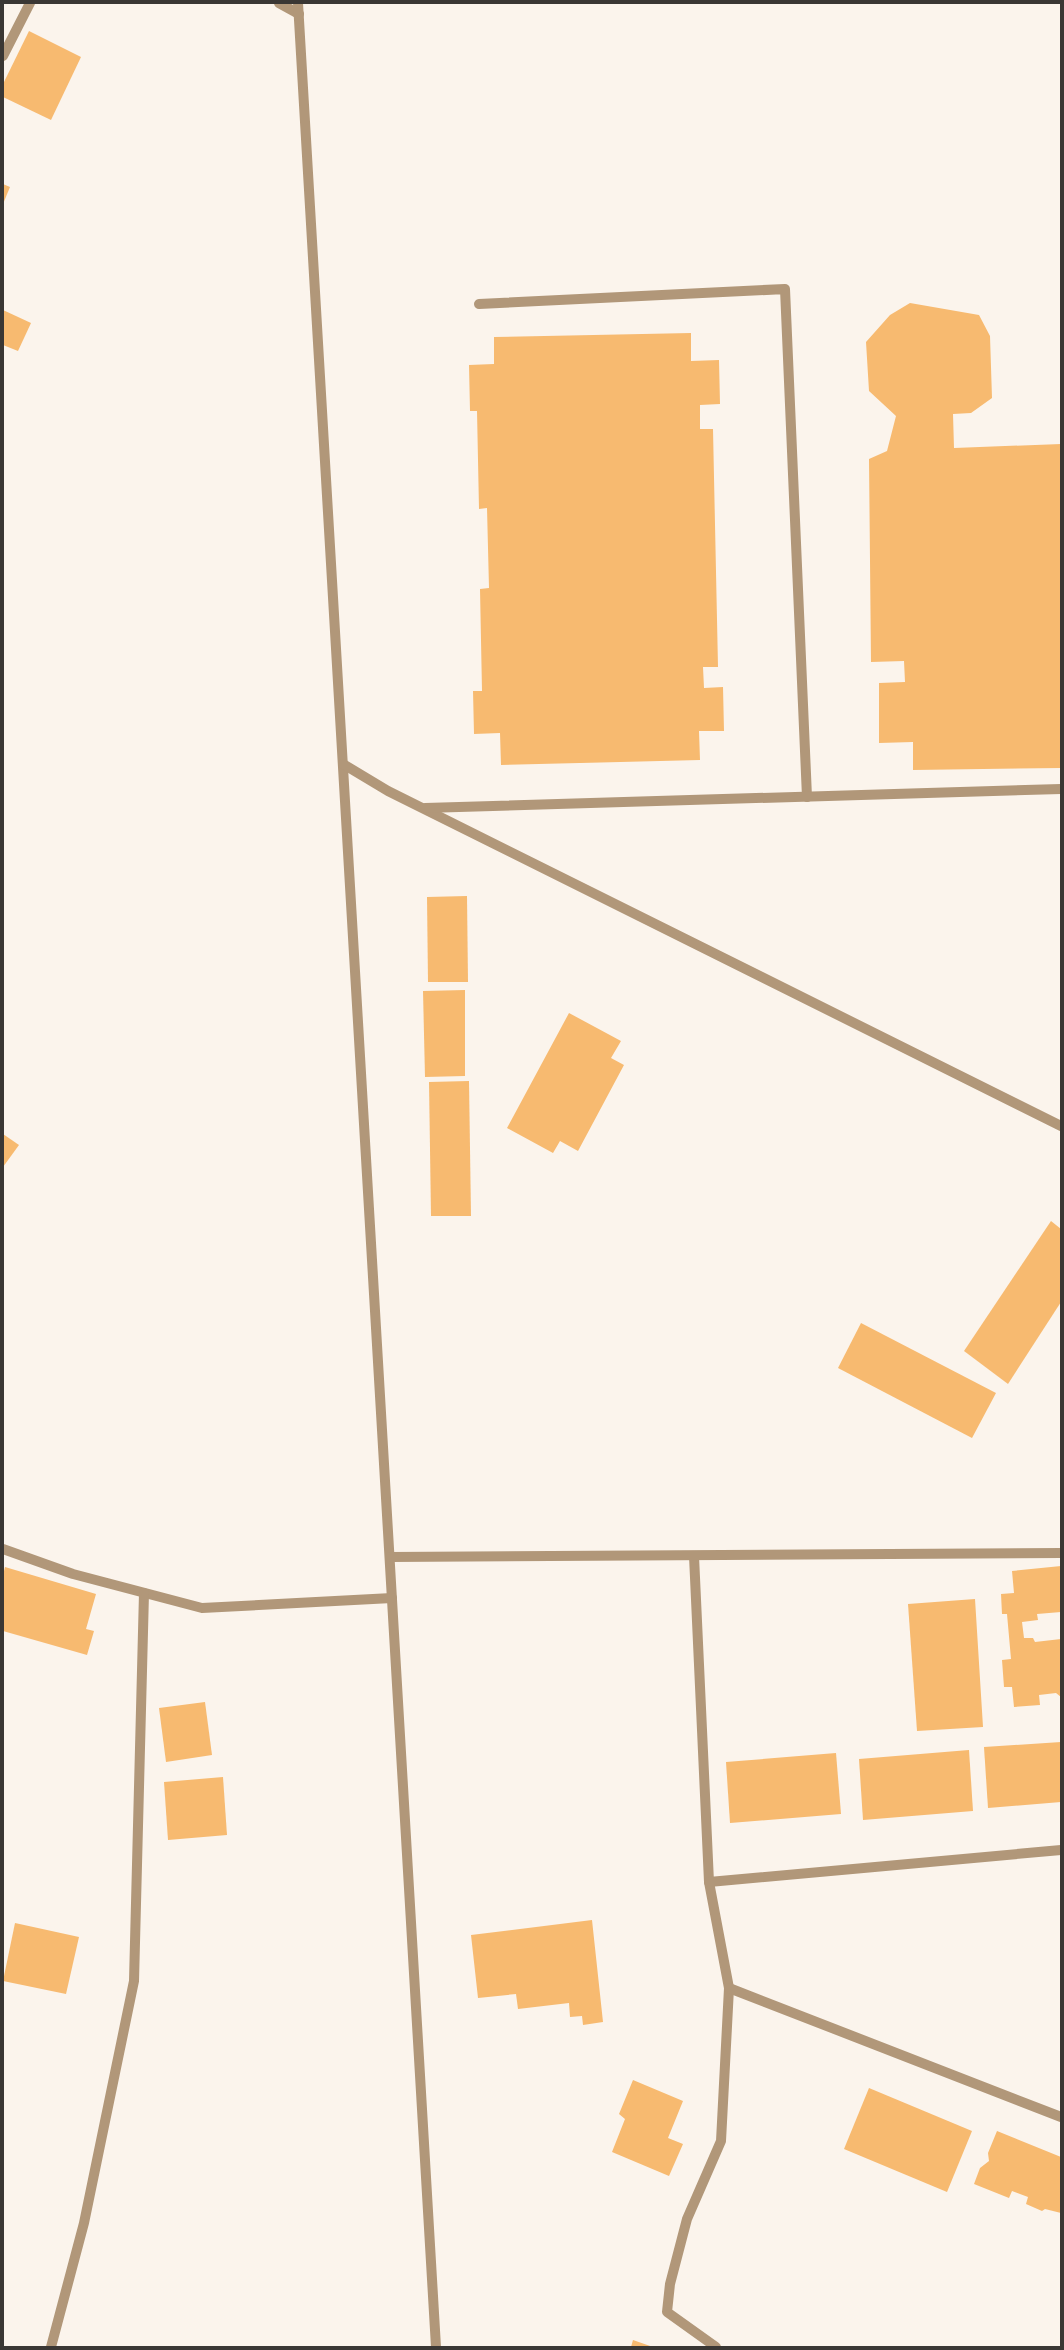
<svg xmlns="http://www.w3.org/2000/svg" width="1064" height="2350" font-family="'Exo 2',sans-serif">
  <style>
    .building { fill: #f7ba70 }
    .lines { fill: none; stroke-linecap: round; stroke-linejoin: round }
    .minor { stroke: #b19779; stroke-width: 10 }
  </style>
  <rect width="100%" height="100%" fill="#fbf4ec"/>
  <!-- building -->
  <g class="building">
    <polygon points="29,31 81,57 51,120 3,97 3,84"/>
    <polygon points="3,184 10,187 3,204"/>
    <polygon points="910,303 979,315 990,336 992,398 971,413 953,414 954,448 1061,444 1061,768 913,770 913,742 879,743 879,683 905,682 904,661 871,662 869,459 887,451 896,416 869,391 866,342 890,315"/>
    <polygon points="3,310 31,323 18,351 3,345"/>
    <polygon points="691,333 691,361 719,360 720,404 700,405 700,429 713,429 718,667 703,667 704,688 723,687 724,731 699,731 700,760 501,765 500,733 474,734 473,691 482,691 480,589 489,588 487,508 479,509 477,411 470,411 469,365 494,364 494,337"/>
    <polygon points="467,896 468,982 428,982 427,897"/>
    <polygon points="465,990 465,1076 425,1077 423,991"/>
    <polygon points="569,1013 621,1041 611,1058 624,1065 578,1151 560,1141 553,1153 507,1128"/>
    <polygon points="469,1081 471,1216 431,1216 429,1082"/>
    <polygon points="3,1134 19,1145 3,1167"/>
    <polygon points="1051,1221 1061,1229 1061,1302 1008,1384 964,1351"/>
    <polygon points="861,1323 996,1393 972,1438 838,1368"/>
    <polygon points="1061,1566 1061,1612 1037,1614 1038,1620 1022,1622 1024,1638 1033,1638 1035,1642 1061,1639 1061,1697 1056,1693 1039,1695 1040,1705 1014,1707 1012,1687 1004,1687 1002,1660 1011,1659 1007,1614 1002,1614 1001,1594 1014,1593 1012,1571"/>
    <polygon points="5,1567 96,1594 86,1629 94,1631 87,1655 3,1631 3,1575"/>
    <polygon points="975,1599 983,1727 917,1731 908,1604"/>
    <polygon points="205,1702 212,1755 166,1762 159,1708"/>
    <polygon points="1061,1742 1061,1802 988,1808 984,1747"/>
    <polygon points="969,1750 973,1811 863,1820 859,1759"/>
    <polygon points="836,1753 841,1814 730,1823 726,1762"/>
    <polygon points="223,1777 227,1835 168,1840 164,1782"/>
    <polygon points="592,1920 603,2022 583,2025 582,2016 570,2017 569,2003 518,2009 516,1994 478,1998 471,1935"/>
    <polygon points="15,1923 79,1937 66,1994 3,1981"/>
    <polygon points="633,2080 683,2101 668,2138 683,2144 669,2176 612,2152 625,2119 619,2114"/>
    <polygon points="869,2088 972,2131 947,2192 844,2149"/>
    <polygon points="997,2131 1061,2157 1061,2213 1045,2209 1042,2211 1026,2204 1028,2197 1012,2191 1009,2198 974,2184 980,2168 989,2161 988,2153"/>
    <polygon points="633,2340 653,2347 631,2347"/>
  </g>
  <g class="lines">
    <!-- minor -->
    <g class="minor">
      <polyline points="279,3 299,14"/>
      <polyline points="298,3 436,2347"/>
      <polyline points="3,56 30,3"/>
      <polyline points="479,304 785,289 807,797"/>
      <polyline points="343,764 388,791 1061,1126"/>
      <polyline points="425,808 1061,789"/>
      <polyline points="3,1549 73,1574 202,1608 392,1598"/>
      <polyline points="694,1556 709,1882 729,1988 721,2141 687,2219 670,2284 667,2312 716,2347"/>
      <polyline points="390,1557 1061,1553"/>
      <polyline points="709,1882 1061,1850"/>
      <polyline points="729,1988 1061,2117"/>
      <polyline points="51,2347 84,2223 134,1981 144,1593"/>
    </g>
  </g>
  <!-- border -->
  <rect width="1064" height="2350" fill="none" stroke="#3a3734" stroke-width="8"/>
</svg>
